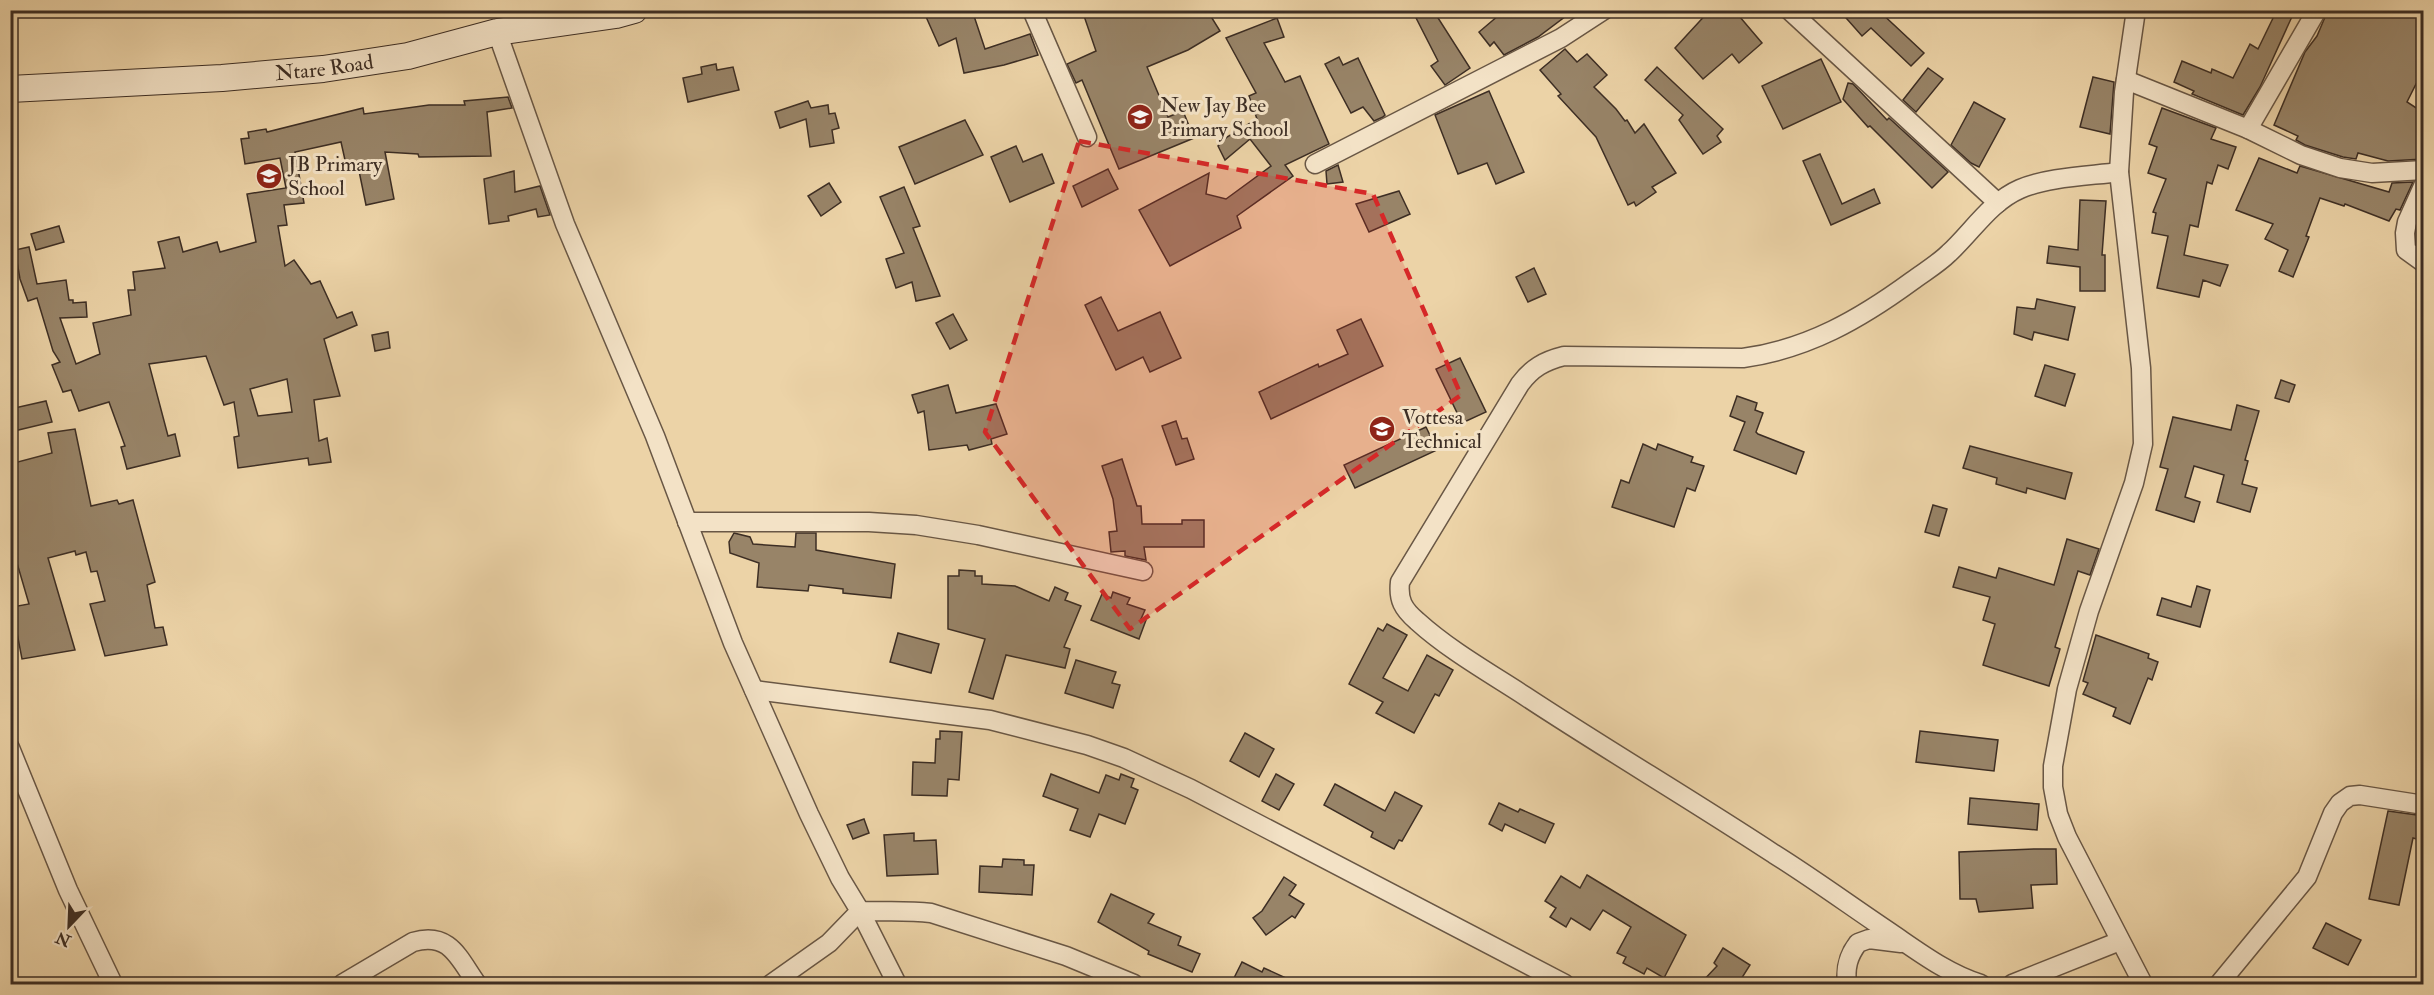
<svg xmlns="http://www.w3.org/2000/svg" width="2434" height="995" font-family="'IM FELL Double Pica',serif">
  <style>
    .building { fill: #988468; stroke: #3d2e24; stroke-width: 1.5; fill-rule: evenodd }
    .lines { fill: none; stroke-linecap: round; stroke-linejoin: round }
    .street-casing { stroke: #695745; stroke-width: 21 }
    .secondary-casing { stroke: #3d2e24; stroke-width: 28 }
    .street { stroke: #f3e2c6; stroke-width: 18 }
    .secondary { stroke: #f3e2c6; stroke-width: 26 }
    .marked { fill: #d62828; fill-opacity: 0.2; stroke: #d62828; stroke-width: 4.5; stroke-dasharray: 12 8; stroke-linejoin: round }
    .labels { text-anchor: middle; stroke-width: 6; stroke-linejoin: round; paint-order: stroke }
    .street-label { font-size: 21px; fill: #3d2e24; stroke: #f3e2c6 }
    .poi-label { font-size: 21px; fill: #3d2e24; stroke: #f3e2c6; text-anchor: start }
  </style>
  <rect width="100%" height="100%" fill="#ecd3a7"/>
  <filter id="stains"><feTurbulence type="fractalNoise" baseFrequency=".00333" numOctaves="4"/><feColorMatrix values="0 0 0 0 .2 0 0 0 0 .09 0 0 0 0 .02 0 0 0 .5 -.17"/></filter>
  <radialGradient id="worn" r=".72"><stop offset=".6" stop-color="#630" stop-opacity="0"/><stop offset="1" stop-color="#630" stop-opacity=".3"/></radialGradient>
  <!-- building -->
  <g class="building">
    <polygon points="923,10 972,10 985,49 1030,34 1038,55 1004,65 964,73 956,38 939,46"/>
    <polygon points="1082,10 1207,10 1220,31 1188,50 1147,67 1168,117 1183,111 1194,138 1119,169 1082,80 1076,83 1067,64 1096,51"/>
    <polygon points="1412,10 1433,10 1470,68 1445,85 1431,66 1438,61"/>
    <polygon points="1505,10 1574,10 1538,37 1504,55 1494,42 1490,46 1479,32"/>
    <polygon points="1710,10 1734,10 1762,43 1739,63 1732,54 1703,79 1675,48"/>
    <polygon points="1839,10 1878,10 1924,53 1911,66 1871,28 1862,36"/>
    <polygon points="2277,10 2295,10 2260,87 2243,115 2192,94 2194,91 2174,82 2182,61 2211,73 2212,69 2233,78 2250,44 2258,49"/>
    <polygon points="2328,10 2424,10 2424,68 2407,102 2424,113 2424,159 2388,161 2358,153 2356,159 2343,157 2305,145 2296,140 2298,136 2274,125 2305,52 2317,36"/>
    <polygon points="1277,18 1284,37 1264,43 1285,82 1300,76 1329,144 1285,165 1293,176 1237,216 1241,228 1170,266 1139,210 1209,173 1206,194 1226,199 1271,166 1250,139 1225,160 1218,146 1227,137 1257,119 1249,96 1256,93 1226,38"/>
    <polygon points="1565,49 1577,62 1587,54 1607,75 1594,87 1616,109 1625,121 1627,120 1635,133 1644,124 1676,173 1652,187 1656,192 1636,206 1634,202 1628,205 1596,137 1558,96 1561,94 1540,70"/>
    <polygon points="1339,57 1343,65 1358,58 1385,115 1383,117 1374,121 1363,107 1351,113 1325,64"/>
    <polygon points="1821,59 1841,102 1783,129 1762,86"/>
    <polygon points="716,64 717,70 733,67 739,90 688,102 683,78 702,74 701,67"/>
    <polygon points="1657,67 1723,129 1717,136 1721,142 1703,154 1679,120 1683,115 1645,80"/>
    <polygon points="1928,68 1943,79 1916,112 1903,100"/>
    <polygon points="2093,77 2114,82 2110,134 2080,127"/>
    <polygon points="1848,83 1853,84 1887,120 1889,118 1948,172 1932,188 1870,126 1868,127 1843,99"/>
    <polygon points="1489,91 1524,172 1496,184 1487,163 1458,174 1435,115"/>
    <path d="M 508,97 L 512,108 L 487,112 L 491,156 L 419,157 L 418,154 L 385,152 L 394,199 L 366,205 L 358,166 L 347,169 L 341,142 L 295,152 L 304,203 L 284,205 L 287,225 L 278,226 L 285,266 L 294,260 L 311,284 L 320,281 L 337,318 L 352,312 L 357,325 L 324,339 L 340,396 L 314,400 L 319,441 L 327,438 L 331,462 L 309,465 L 308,458 L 238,468 L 234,437 L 239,436 L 234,402 L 224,405 L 206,356 L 149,364 L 168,436 L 175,434 L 180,456 L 127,469 L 121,447 L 125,446 L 109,402 L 79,411 L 71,390 L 63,392 L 52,365 L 60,362 L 53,351 L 37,298 L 28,301 L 20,279 L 15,250 L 29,247 L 37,284 L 66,280 L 69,300 L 73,300 L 73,303 L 86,302 L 87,317 L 60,318 L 76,364 L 100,354 L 93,323 L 131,315 L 128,290 L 135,290 L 133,272 L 165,268 L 158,242 L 179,237 L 183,252 L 217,242 L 220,252 L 256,242 L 247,194 L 286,188 L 280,158 L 245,164 L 241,139 L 249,138 L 248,132 L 266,129 L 267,132 L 363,108 L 364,114 L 429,105 L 465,105 L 464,101 ZM 287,379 L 292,412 L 258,416 L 250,389 Z"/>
    <polygon points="808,101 811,108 828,105 829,114 835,113 839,128 832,130 834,143 810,147 806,119 780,128 775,112"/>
    <polygon points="1974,102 2005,119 1979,167 1971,163 1951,145"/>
    <polygon points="2162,108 2216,128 2211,139 2236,147 2228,169 2218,165 2212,184 2207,182 2198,227 2190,225 2184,255 2228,265 2220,286 2203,280 2199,297 2157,288 2168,236 2152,233 2156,213 2153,212 2166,179 2148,173 2157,147 2149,144"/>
    <polygon points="965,120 983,155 915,184 899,147"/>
    <polygon points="1016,146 1023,162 1042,154 1054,183 1010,202 991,157"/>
    <polygon points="1820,154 1842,204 1874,189 1880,203 1831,225 1803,161"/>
    <polygon points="2259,158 2297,173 2300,166 2389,192 2392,183 2413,182 2400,210 2396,209 2389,221 2345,204 2344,206 2320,198 2306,236 2309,237 2293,277 2279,271 2288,250 2265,239 2273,224 2236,210"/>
    <polygon points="1338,165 1343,182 1327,184 1326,171"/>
    <polygon points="1108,169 1118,189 1082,207 1073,186"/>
    <polygon points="514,171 515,192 540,186 550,215 538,217 536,209 508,216 509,221 489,224 484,179"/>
    <polygon points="829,183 841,202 821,216 808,196"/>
    <polygon points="904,187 920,226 913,228 940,296 916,301 912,282 896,288 886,259 904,253 880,197"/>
    <polygon points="1399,191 1410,214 1369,232 1356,204"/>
    <polygon points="2080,200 2106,201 2102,255 2105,255 2105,291 2080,291 2080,267 2047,263 2049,246 2078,250"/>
    <polygon points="59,226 64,242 36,250 31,234"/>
    <polygon points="1534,268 1546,294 1528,302 1516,277"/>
    <polygon points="1101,297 1118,331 1160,312 1181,358 1150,372 1143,357 1116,370 1085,305"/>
    <polygon points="2037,299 2075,307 2068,340 2034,332 2032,340 2014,334 2017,307 2035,309"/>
    <polygon points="953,314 967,340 950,349 936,323"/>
    <polygon points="1361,319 1383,366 1271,419 1259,392 1318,364 1319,367 1348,354 1337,330"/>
    <polygon points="388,332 390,348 375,351 372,335"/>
    <polygon points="1460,358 1486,412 1462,423 1436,369"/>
    <polygon points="2045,365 2075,374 2065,406 2035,396"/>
    <polygon points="2281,380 2295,385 2289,402 2275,398"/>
    <polygon points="948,385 956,413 996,404 1007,434 991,439 992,444 969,450 967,445 929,450 924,411 918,413 912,395"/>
    <polygon points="1737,396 1757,403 1755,410 1763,413 1756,432 1758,434 1804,452 1796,474 1734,450 1745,422 1730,416"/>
    <polygon points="46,401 52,422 14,431 10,409"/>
    <polygon points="2237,405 2259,411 2245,460 2248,461 2242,484 2257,488 2250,512 2217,502 2224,475 2194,466 2185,497 2200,502 2194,522 2156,510 2168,469 2160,467 2173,417 2231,430"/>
    <polygon points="1176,421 1182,439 1187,438 1194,459 1176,465 1162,426"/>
    <polygon points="1426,427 1437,450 1355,488 1344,465"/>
    <polygon points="75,429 91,506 117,500 119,504 133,500 155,582 147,585 155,628 163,627 167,645 105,656 90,604 105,601 97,571 91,572 86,552 76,555 75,551 48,558 75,650 22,659 12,607 29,604 17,563 10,563 10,464 52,453 48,433"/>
    <polygon points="1643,444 1656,450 1658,444 1693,457 1691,462 1704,466 1695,491 1687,488 1674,527 1612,507 1621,480 1629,483"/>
    <polygon points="1970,446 2072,473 2065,499 2027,488 2026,493 1996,484 1997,478 1963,468"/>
    <polygon points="1122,459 1137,506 1141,506 1142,524 1182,524 1182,520 1204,520 1204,547 1144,547 1146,560 1125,556 1125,551 1111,552 1109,532 1117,531 1113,499 1102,466"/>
    <polygon points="1933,505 1947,509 1939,536 1925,532"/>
    <polygon points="734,533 750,537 753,544 795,547 796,533 816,533 816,550 895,564 891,598 843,593 843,589 809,585 808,591 757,587 759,563 730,553 729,542"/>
    <polygon points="2067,539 2099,549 2090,575 2078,571 2055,647 2060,649 2049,686 1983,665 1995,624 1983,620 1990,597 1953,587 1959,567 1996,578 1999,568 2054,585"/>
    <polygon points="959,570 975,571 975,576 982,576 982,584 1015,586 1049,601 1055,587 1068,593 1065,600 1081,606 1064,647 1070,649 1065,668 1006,655 993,699 969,692 985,639 948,629 948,576 959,576"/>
    <polygon points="2197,586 2210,590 2200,627 2157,615 2162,598 2191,607"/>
    <polygon points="1113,592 1130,598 1127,604 1145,610 1141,619 1146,620 1139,639 1091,620 1102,594 1111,598"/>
    <polygon points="1387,624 1407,635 1383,678 1408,691 1427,655 1453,670 1439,696 1435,694 1414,733 1376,713 1383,702 1349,684 1378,628 1383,631"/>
    <polygon points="898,633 939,644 931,673 890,662"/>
    <polygon points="2096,635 2149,654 2148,658 2158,662 2152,680 2148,678 2130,724 2113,716 2116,708 2083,694 2088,683 2083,681"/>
    <polygon points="1076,660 1116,672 1112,683 1120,685 1113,708 1065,693"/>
    <polygon points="940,731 962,732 959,780 948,779 947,796 912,795 913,762 935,763 936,739 940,739"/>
    <polygon points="1920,731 1998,740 1994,771 1916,762"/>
    <polygon points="1245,733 1274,749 1259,777 1230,761"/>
    <polygon points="1051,774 1099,793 1106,775 1119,780 1121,774 1134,779 1131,787 1138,790 1125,824 1099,814 1090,837 1070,830 1078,809 1043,796"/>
    <polygon points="1276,774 1294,784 1279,810 1262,801"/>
    <polygon points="1335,784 1385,811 1395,792 1422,806 1402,841 1399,840 1394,849 1371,837 1373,832 1324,805"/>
    <polygon points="1970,798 2039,804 2037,830 1968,824"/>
    <polygon points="1499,803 1518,812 1520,809 1554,824 1545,843 1505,824 1502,831 1489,824"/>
    <polygon points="2388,811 2424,816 2424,841 2413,838 2399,905 2369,899"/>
    <polygon points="864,819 869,833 853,839 847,825"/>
    <polygon points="914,833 914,841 936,840 938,874 887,876 884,835"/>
    <polygon points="2035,849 2056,849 2057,884 2031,885 2033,908 1979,912 1976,899 1960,899 1959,852"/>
    <polygon points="1003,859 1024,860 1024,865 1034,865 1032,895 979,892 980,866 1002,867"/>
    <polygon points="1587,875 1686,935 1664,978 1647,968 1644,974 1623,963 1626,957 1617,953 1631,927 1603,910 1590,930 1571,918 1566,927 1550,917 1556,908 1545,901 1561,876 1580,888"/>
    <polygon points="1284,877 1296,885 1289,895 1304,904 1295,918 1292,916 1266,935 1253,918 1262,911"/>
    <polygon points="1111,894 1154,914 1148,923 1181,937 1178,945 1200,954 1192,972 1148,954 1149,951 1098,922"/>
    <polygon points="2326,923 2361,940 2348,965 2313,948"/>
    <polygon points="1723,948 1750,965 1738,984 1700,984 1717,966 1714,963"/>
    <polygon points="1242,962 1262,972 1264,968 1299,984 1231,984"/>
  </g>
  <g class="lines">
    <defs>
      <g id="street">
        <polyline points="1032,10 1087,137"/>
        <polyline points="1789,10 1998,203"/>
        <polyline points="2136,10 2124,92 2119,172 2141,368 2143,444 2134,483 2089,611 2067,689 2053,766 2053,787 2058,814 2067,837 2143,984"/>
        <polyline points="497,32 565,224 655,436 733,643 809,814 840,878 860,911 829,943 771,984"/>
        <polyline points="2126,80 2248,129 2301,155 2340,168 2372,173 2424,170"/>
        <polyline points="2248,129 2317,10"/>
        <polyline points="1315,164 1561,38 1604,10"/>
        <polyline points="2424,184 2407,222 2405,233 2406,250 2424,263"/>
        <polyline points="687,522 869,522 916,525 978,535 1143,571"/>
        <polyline points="754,690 990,720 1087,745 1124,758 1191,789 1565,984"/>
        <polyline points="10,748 68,890 113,984"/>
        <path d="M 860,911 C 884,912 907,910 931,913 L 1066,956 L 1134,984"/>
        <polyline points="860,911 897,984"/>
        <path d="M 342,984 L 413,942 C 450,931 459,959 477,984"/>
        <path d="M 1847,984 C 1845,968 1848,956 1858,943 L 1869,939 L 1901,943"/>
        <path d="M 1981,984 C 1948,974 1919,952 1891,933 C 1852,907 1814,879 1774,854 C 1692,800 1607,750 1525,696 C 1488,672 1449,650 1417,621 C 1403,609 1398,600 1400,582 L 1520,384 C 1532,368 1544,361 1564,356 L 1743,358 C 1808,349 1860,319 1912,281 C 1924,272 1938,264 1949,253 C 1972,232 1990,202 2020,189 C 2048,177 2089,176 2119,172"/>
        <polyline points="2012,984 2120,941"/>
        <polyline points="2219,984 2307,877 2333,813 2340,803 2350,796 2360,795 2424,805"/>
      </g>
      <g id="secondary">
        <path id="s1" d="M 10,89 L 222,78 L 323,69 L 408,56 L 497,32 L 616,15 L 634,10"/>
      </g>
    </defs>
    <!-- street casing -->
    <use href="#street" class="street-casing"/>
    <!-- secondary casing -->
    <use href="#secondary" class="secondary-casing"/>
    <!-- street -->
    <use href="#street" class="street"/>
    <!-- secondary -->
    <use href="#secondary" class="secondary"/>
  </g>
  <!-- marked area -->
  <path class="marked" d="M 1079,141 L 1373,194 L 1461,395 L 1130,629 L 985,432 Z"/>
  <!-- icons -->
  <defs>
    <symbol id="school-disc" viewBox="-11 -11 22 22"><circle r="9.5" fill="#8f2418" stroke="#f3e2c6"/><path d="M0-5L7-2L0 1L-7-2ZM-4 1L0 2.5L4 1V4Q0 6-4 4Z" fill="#fff"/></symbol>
  </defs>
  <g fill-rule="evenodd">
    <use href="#school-disc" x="1125" y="102" width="30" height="30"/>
    <use href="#school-disc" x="254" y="161" width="30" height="30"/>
    <use href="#school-disc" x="1367" y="414" width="30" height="30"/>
  </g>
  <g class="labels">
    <!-- street labels -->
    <g class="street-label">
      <text dy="7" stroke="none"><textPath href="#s1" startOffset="315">Ntare Road</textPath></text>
    </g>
    <!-- poi labels -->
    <g class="poi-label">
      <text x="1160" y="112">New Jay Bee<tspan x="1160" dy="24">Primary School</tspan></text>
      <text x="288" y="171">JB Primary<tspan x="288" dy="24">School</tspan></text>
      <text x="1402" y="424">Vottesa<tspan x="1402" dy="24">Technical</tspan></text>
    </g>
  </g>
  <!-- margin -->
  <rect width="2434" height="995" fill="none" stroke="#ecd3a7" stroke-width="36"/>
  <rect x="12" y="12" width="2410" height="971" fill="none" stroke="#3d2e24" stroke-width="3"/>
  <rect x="18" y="18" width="2398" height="959" fill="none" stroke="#3d2e24" stroke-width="1.5"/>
  <!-- north arrow -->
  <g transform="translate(69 926) rotate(203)" stroke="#f3e2c6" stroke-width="4.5" paint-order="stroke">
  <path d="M0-4.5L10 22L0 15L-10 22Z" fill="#3d2e24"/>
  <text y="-9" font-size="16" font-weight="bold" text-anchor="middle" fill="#3d2e24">N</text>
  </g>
  <rect width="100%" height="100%" filter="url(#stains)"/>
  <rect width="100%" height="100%" fill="url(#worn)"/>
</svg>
